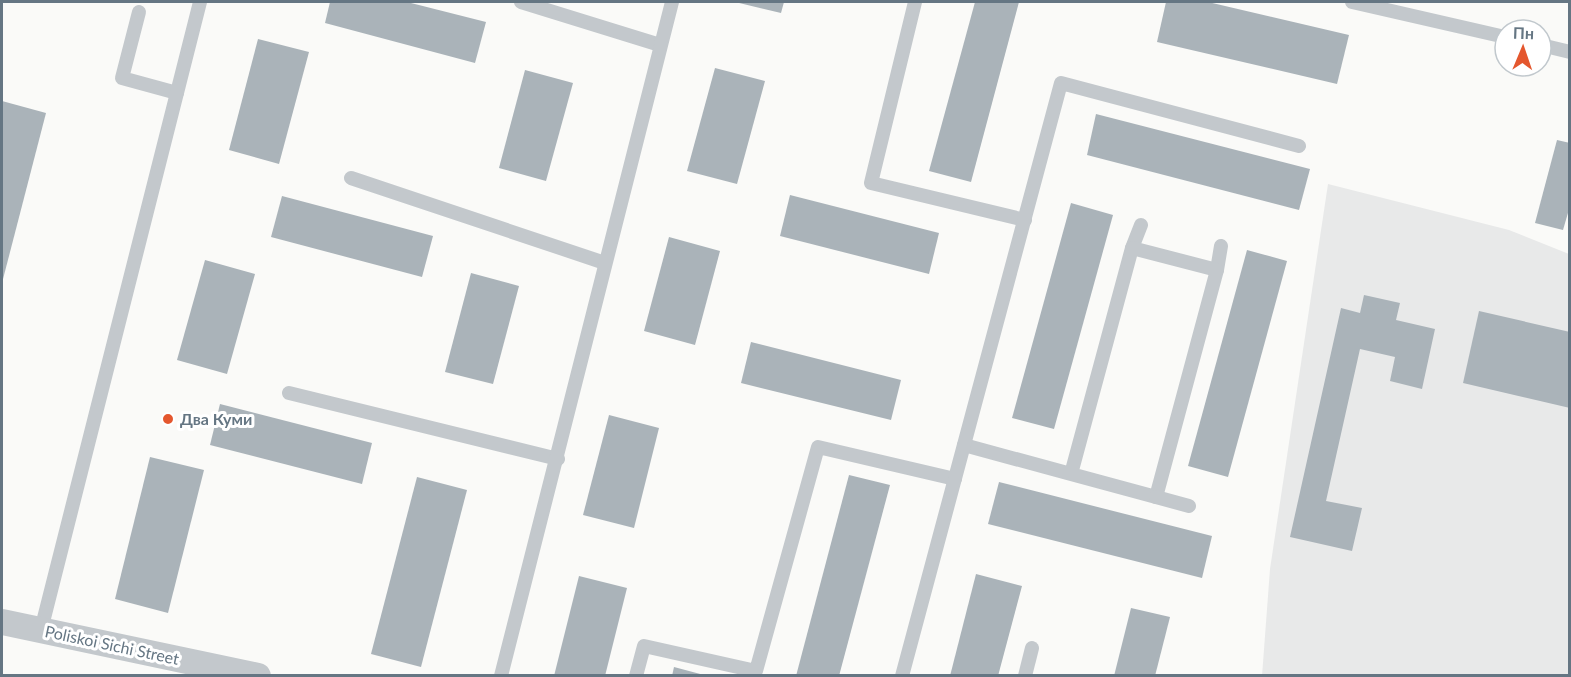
<svg xmlns="http://www.w3.org/2000/svg" width="1571" height="677" font-family="Lato,sans-serif">
  <style>
    .built { fill: #e8e9e9 }
    .building { fill: #aab3b9 }
    .lines { fill: none; stroke-linecap: round; stroke-linejoin: round }
    .lane { stroke: #c3c8cc; stroke-width: 14 }
    .street { stroke: #c3c8cc; stroke-width: 26 }
    .poi-dot { fill: #e4572e; stroke: #fff; stroke-width: 2 }
    .labels { text-anchor: middle; stroke-width: 6; stroke-linejoin: round; paint-order: stroke }
    .poi-label { font-size: 16px; font-weight: bold; fill: #657683; stroke: #fff; text-anchor: start }
    .street-label { font-size: 16px; fill: #657683; stroke: #fff }
  </style>
  <rect width="100%" height="100%" fill="#fafaf8"/>
  <!-- built -->
  <polygon class="built" points="1328,184 1509,230 1569,254 1569,675 1262,676 1270,569"/>
  <!-- building -->
  <g class="building">
    <polygon points="330,2 407,2 486,22 475,63 325,23"/>
    <polygon points="735,2 784,2 781,13"/>
    <polygon points="975,2 1019,2 971,182 929,171"/>
    <polygon points="1166,2 1208,2 1349,35 1337,84 1157,42"/>
    <polygon points="258,39 309,52 279,164 229,150"/>
    <polygon points="715,68 765,81 737,184 687,171"/>
    <polygon points="525,70 573,83 546,181 499,168"/>
    <polygon points="2,101 46,113 2,283"/>
    <polygon points="1096,114 1310,169 1299,210 1087,155"/>
    <polygon points="1557,140 1570,143 1570,206 1563,230 1535,223"/>
    <polygon points="790,195 939,233 929,274 780,236"/>
    <polygon points="282,196 433,236 422,277 271,237"/>
    <polygon points="1071,203 1113,215 1054,429 1012,418"/>
    <polygon points="669,237 720,251 695,345 644,331"/>
    <polygon points="1247,250 1287,261 1228,477 1188,466"/>
    <polygon points="205,260 255,274 227,374 177,360"/>
    <polygon points="471,273 519,286 493,384 445,372"/>
    <polygon points="1364,295 1400,303 1396,320 1435,329 1422,389 1390,381 1395,357 1360,349 1326,501 1362,508 1352,551 1290,537 1341,308 1360,313"/>
    <polygon points="1479,311 1570,332 1570,408 1463,383"/>
    <polygon points="751,342 901,380 891,420 741,383"/>
    <polygon points="220,404 372,443 362,484 210,445"/>
    <polygon points="609,415 659,428 634,528 583,515"/>
    <polygon points="150,457 204,470 168,613 115,599"/>
    <polygon points="849,475 890,485 839,676 796,676"/>
    <polygon points="417,477 467,490 421,667 371,654"/>
    <polygon points="999,482 1212,536 1202,578 988,524"/>
    <polygon points="976,574 1022,586 998,676 950,676"/>
    <polygon points="579,576 627,588 605,676 554,676"/>
    <polygon points="1131,608 1170,617 1155,676 1114,676"/>
    <polygon points="674,667 704,675 704,676 672,676"/>
  </g>
  <g class="lines">
    <!-- lane -->
    <g class="lane">
      <polyline points="521,2 660,45"/>
      <polyline points="915,2 871,183 1025,220"/>
      <polyline points="1352,2 1505,37"/>
      <polyline points="139,12 122,78 177,93"/>
      <polyline points="1541,45 1570,52"/>
      <polyline points="351,178 605,263"/>
      <polyline points="1132,248 1141,225"/>
      <polyline points="1217,270 1221,246"/>
      <polyline points="289,393 558,459"/>
      <polyline points="964,445 1071,474 1132,248 1217,270 1156,497 1071,474"/>
      <polyline points="1156,497 1189,506"/>
      <polyline points="41,630 200,2"/>
      <polyline points="501,676 672,2"/>
      <polyline points="636,676 644,646 756,671 818,447 955,479"/>
      <polyline points="902,676 1061,83 1299,146"/>
      <polyline points="1025,676 1032,648"/>
    </g>
    <!-- street -->
    <polyline class="street" points="2,622 258,676"/>
  </g>
  <!-- markers -->
  <circle class="poi-dot" cx="168" cy="419" r="6"/>
  <g class="labels">
    <!-- poi labels -->
    <g class="poi-label">
      <text x="180" y="425">Два Куми</text>
    </g>
    <!-- street labels -->
    <g class="street-label">
      <text transform="translate(112 645) rotate(12)" y="6">Poliskoi Sichi Street</text>
    </g>
  </g>
  <!-- border -->
  <rect width="1571" height="677" fill="none" stroke="#657683" stroke-width="6"/>
  <!-- north arrow -->
  <g transform="translate(1523 48) rotate(2)"><circle r="28" fill="#ffffff" stroke="#c1c8cd" stroke-width="1.5"/>
  <path d="M0-4.5L10 22L0 15L-10 22Z" fill="#e4572e"/>
  <text y="-9" font-size="16" font-weight="bold" text-anchor="middle" fill="#657683">Пн</text>
  </g>
</svg>
